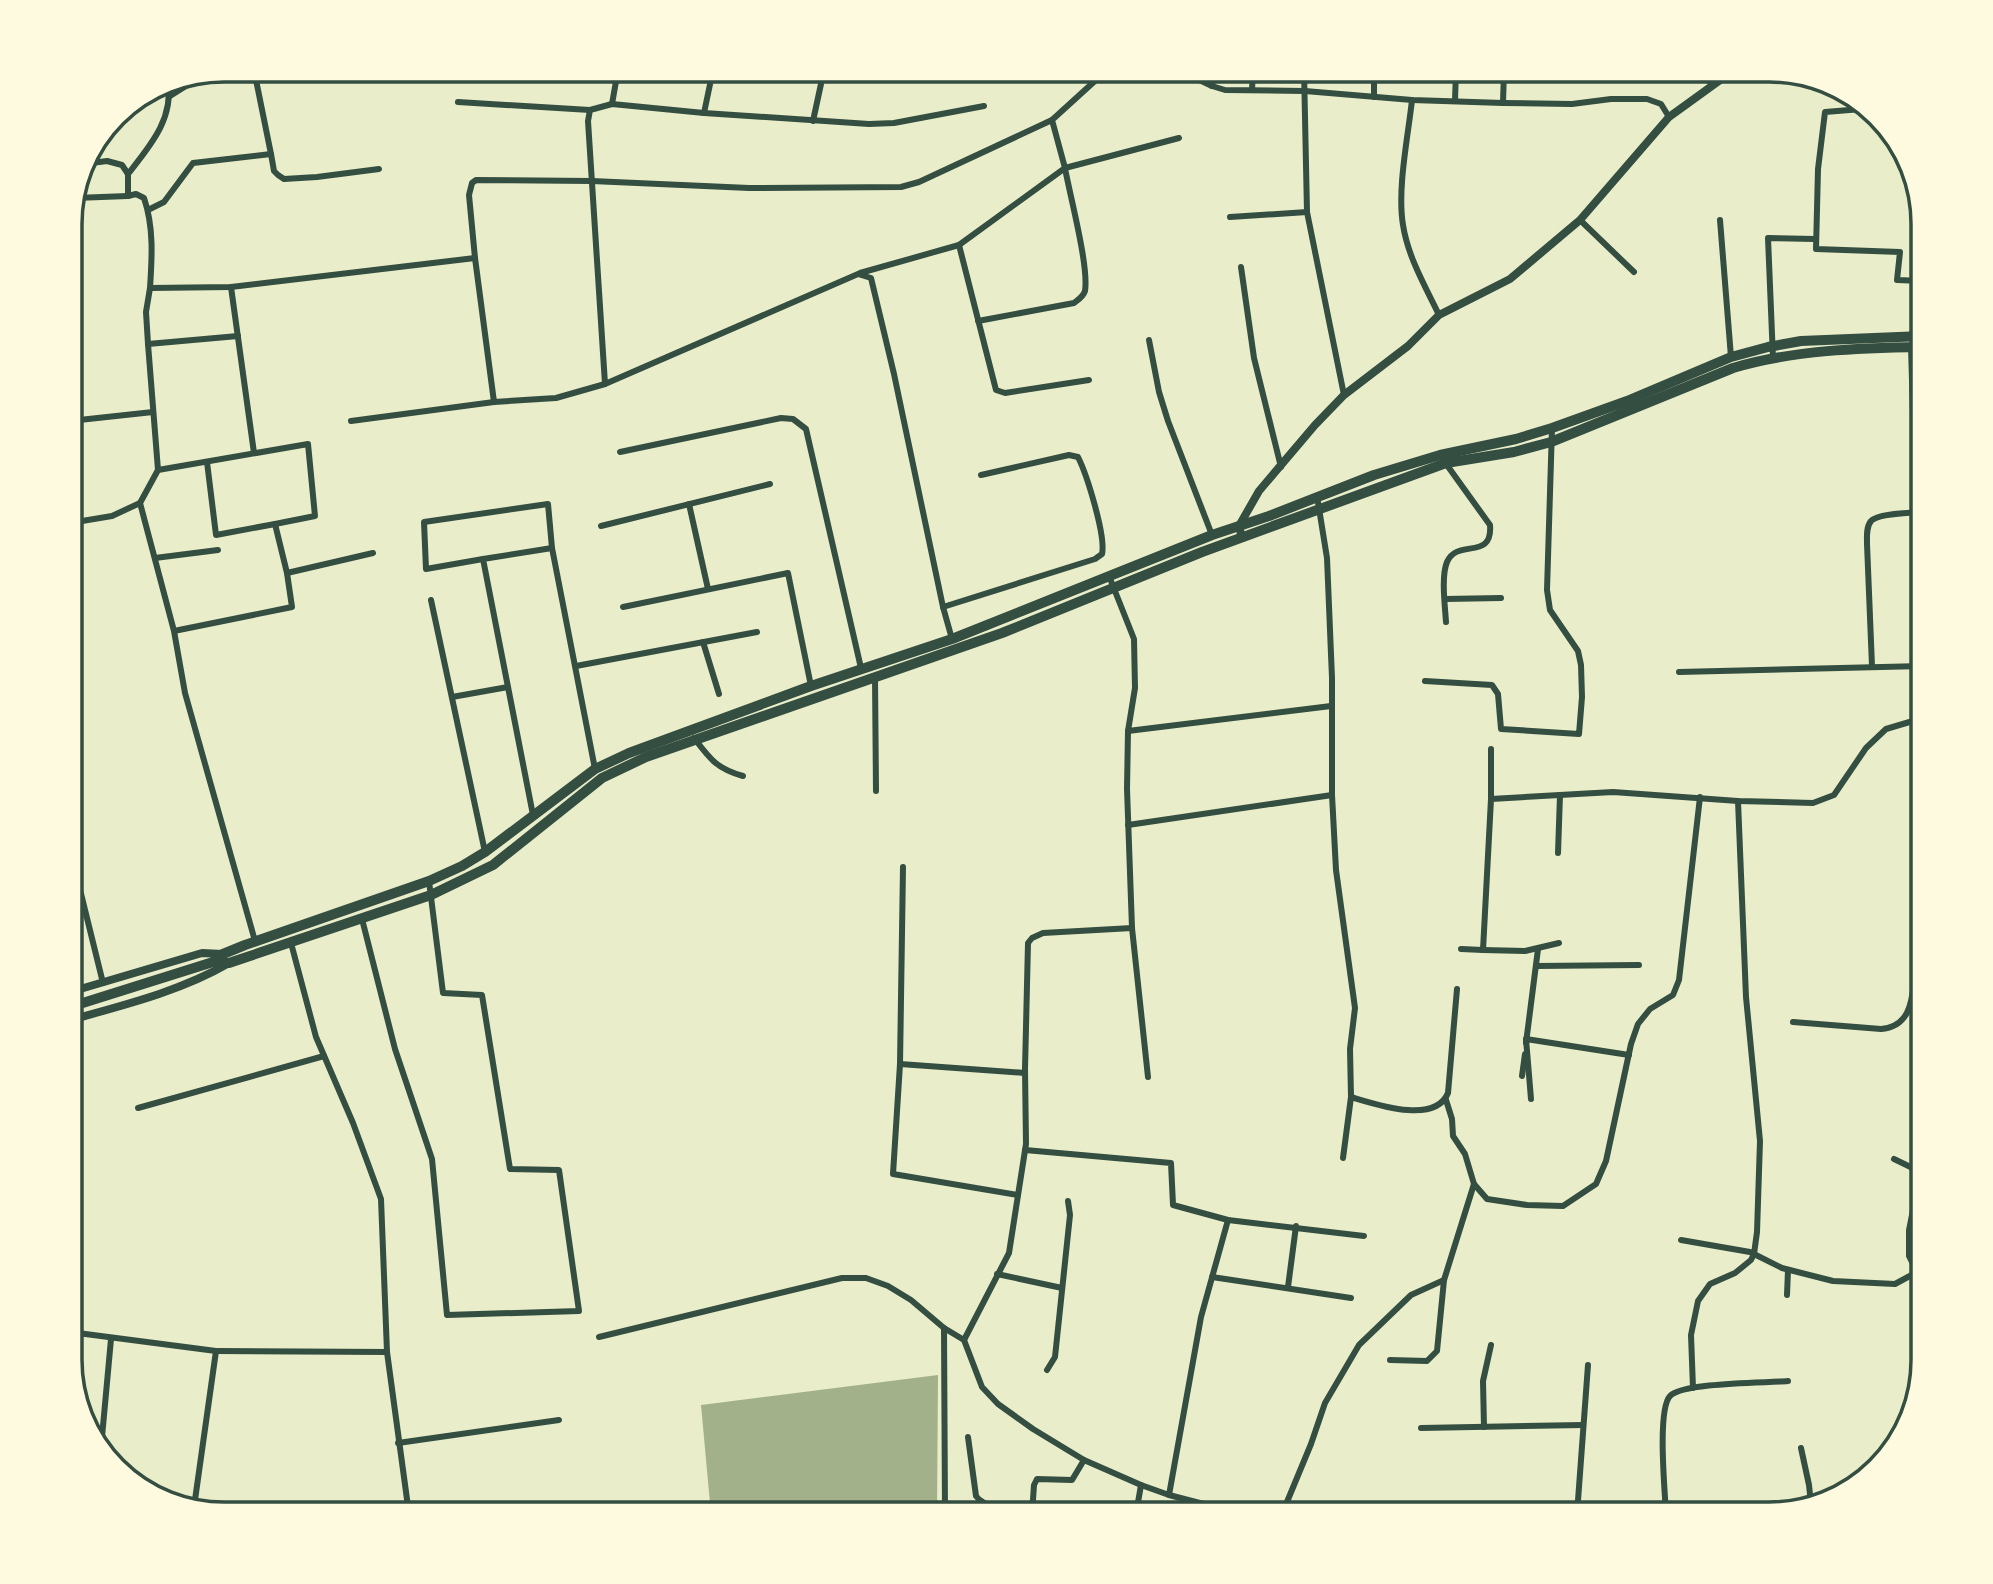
<svg xmlns="http://www.w3.org/2000/svg" width="1993" height="1584" font-family="Poppins,sans-serif">
  <style>
    .water { fill: #a3b18a }
    .lines { fill: none; stroke-linecap: round; stroke-linejoin: round }
    .minor { stroke: #344e41; stroke-width: 6 }
    .tertiary { stroke: #344e41; stroke-width: 8 }
    .primary { stroke: #344e41; stroke-width: 10 }
    .rim { fill: none; stroke: #344e41; stroke-width: 3.5 }
  </style>
  <rect width="100%" height="100%" fill="#e9edc9"/>
  <!-- water -->
  <polygon class="water" points="938,1375 937,1514 711,1514 701,1405"/>
  <g class="lines">
    <!-- minor -->
    <g class="minor">
      <polyline points="254,70 271,154 274,171 278,175 284,179 317,177 379,169"/>
      <polyline points="713,70 704,113 612,104 590,110 588,121 605,384 858,274 871,278 894,374 943,607 952,639"/>
      <polyline points="1178,70 1212,86 1225,90 1305,91 1412,100 1503,103 1572,104 1611,99 1647,99 1661,104 1669,117"/>
      <polyline points="1304,70 1307,212 1344,395"/>
      <polyline points="1704,70 1712,86"/>
      <polyline points="1212,86 1214,70"/>
      <polyline points="1252,90 1253,70"/>
      <polyline points="170,96 186,86 191,77"/>
      <polyline points="1374,97 1374,70"/>
      <path d="M 1412,100 C 1408,137 1397,189 1403,225 C 1408,257 1425,286 1439,315"/>
      <polyline points="1455,101 1456,70"/>
      <polyline points="458,102 590,110"/>
      <polyline points="1503,103 1504,70"/>
      <polyline points="1862,103 1862,109 1825,112 1818,169 1816,249 1900,252 1897,280 1923,281 1919,336"/>
      <polyline points="612,104 618,70"/>
      <polyline points="704,113 869,124 894,123 984,106"/>
      <polyline points="813,121 824,70"/>
      <path d="M 84,164 L 107,161 L 122,165 L 128,174 L 128,196 L 136,194 L 144,198 C 154,227 152,258 150,288"/>
      <path d="M 128,174 C 150,146 174,119 168,81"/>
      <polyline points="75,198 128,196"/>
      <polyline points="148,210 164,202 193,163 271,154"/>
      <polyline points="1230,217 1307,212"/>
      <polyline points="1580,220 1634,272"/>
      <polyline points="1720,220 1731,357"/>
      <polyline points="959,245 996,390 1005,393 1089,380"/>
      <polyline points="1241,267 1254,358 1281,467"/>
      <polyline points="860,273 959,245 1065,168 1052,120 1107,70"/>
      <polyline points="231,287 254,453"/>
      <path d="M 978,321 L 1074,303 C 1079,299 1083,297 1085,291 C 1089,266 1070,196 1065,168 L 1179,138"/>
      <polyline points="1149,340 1159,392 1168,421 1212,535"/>
      <polyline points="148,344 146,312 150,288 231,287 475,258"/>
      <polyline points="1911,347 1916,513"/>
      <polyline points="1773,358 1768,238 1815,239"/>
      <polyline points="605,384 556,398 494,402 475,258 469,195 472,183 476,180 592,181 749,188 901,187 919,182 1052,120"/>
      <polyline points="70,421 153,412"/>
      <polyline points="351,421 494,402"/>
      <polyline points="620,452 781,418 793,419 806,429 861,668"/>
      <path d="M 1444,461 L 1490,525 C 1493,561 1457,538 1447,562 C 1441,576 1445,606 1446,622"/>
      <polyline points="207,462 216,535 275,524"/>
      <polyline points="158,470 148,344 238,336"/>
      <polyline points="1317,496 1327,558 1332,678 1332,795 1336,870 1355,1008 1350,1049 1351,1097 1343,1158"/>
      <polyline points="689,504 708,589"/>
      <polyline points="70,523 112,516 140,503"/>
      <polyline points="601,526 770,484"/>
      <polyline points="155,558 218,550"/>
      <polyline points="483,559 426,569 424,522 548,504 552,548"/>
      <polyline points="287,573 373,553"/>
      <polyline points="1445,599 1501,598"/>
      <polyline points="431,600 485,852"/>
      <polyline points="623,607 788,573 811,686"/>
      <path d="M 943,607 L 1095,559 L 1102,554 C 1106,536 1087,475 1078,457 L 1069,455 L 981,475"/>
      <polyline points="174,631 292,607 287,573 275,524 315,516 308,444 158,470 140,503 174,631 185,693 255,941"/>
      <polyline points="703,642 719,694"/>
      <polyline points="576,666 757,632"/>
      <path d="M 1872,666 L 1867,544 C 1867,537 1866,527 1871,521 C 1878,513 1912,513 1923,512"/>
      <polyline points="1679,672 1923,666"/>
      <polyline points="875,677 876,791"/>
      <polyline points="1425,681 1492,685 1498,694 1501,729 1579,734 1582,697 1581,665 1578,651 1550,610 1547,590 1552,428"/>
      <polyline points="452,697 508,687"/>
      <polyline points="1128,731 1331,706"/>
      <path d="M 694,738 C 710,759 717,769 743,776"/>
      <polyline points="1491,749 1491,799"/>
      <polyline points="533,815 483,559 552,548 595,769"/>
      <polyline points="1128,825 1332,795"/>
      <polyline points="70,849 103,983"/>
      <polyline points="1558,853 1560,795"/>
      <polyline points="903,867 900,1064 893,1174 1018,1195"/>
      <polyline points="362,919 395,1049 432,1159 447,1315 579,1311 559,1170 510,1169 482,995 443,993 429,881"/>
      <polyline points="1132,928 1148,1077"/>
      <polyline points="291,943 316,1037 353,1123 381,1199 387,1352 409,1514"/>
      <polyline points="1461,949 1483,950 1491,799 1613,792 1738,801 1813,803 1834,795 1866,748 1886,729 1923,718"/>
      <polyline points="1483,950 1525,951 1559,943"/>
      <polyline points="1536,966 1639,965"/>
      <path d="M 1793,1022 L 1881,1029 C 1908,1027 1912,1004 1914,981 L 1923,784"/>
      <polyline points="1526,1043 1538,949"/>
      <polyline points="900,1064 1025,1073"/>
      <polyline points="1522,1076 1525,1054"/>
      <path d="M 1351,1097 C 1375,1104 1435,1125 1448,1093 L 1457,989"/>
      <polyline points="1531,1099 1526,1039 1629,1055"/>
      <polyline points="1446,1100 1452,1119 1453,1136 1465,1154 1474,1184 1487,1199 1527,1205 1563,1206 1596,1184 1606,1161 1631,1044 1638,1024 1650,1009 1673,995 1679,980 1700,797"/>
      <polyline points="138,1108 324,1056"/>
      <polyline points="1025,1150 1171,1163 1173,1205 1228,1220 1364,1236"/>
      <polyline points="1894,1159 1923,1173"/>
      <polyline points="1681,1240 1750,1252 1782,1268 1833,1281 1895,1284 1917,1272 1923,1271"/>
      <polyline points="1917,1272 1909,1256 1909,1230 1915,1200 1923,1192"/>
      <polyline points="997,1274 1062,1288"/>
      <polyline points="1212,1277 1351,1298"/>
      <polyline points="1288,1287 1296,1226"/>
      <polyline points="1787,1295 1788,1270"/>
      <polyline points="944,1328 964,1340 982,1387 998,1404 1033,1429 1084,1460 1141,1485 1169,1495 1242,1514"/>
      <polyline points="70,1332 216,1351 194,1507"/>
      <polyline points="599,1337 842,1278 866,1278 888,1286 911,1300 944,1328 945,1514"/>
      <polyline points="964,1340 1009,1253 1026,1144 1025,1069 1028,943 1032,938 1043,933 1132,928 1127,789 1128,731 1135,688 1134,639 1109,576"/>
      <polyline points="216,1351 387,1352"/>
      <polyline points="1390,1360 1427,1361 1437,1351 1444,1280"/>
      <polyline points="1047,1370 1055,1357 1070,1215 1068,1201"/>
      <polyline points="1693,1388 1691,1335 1698,1301 1710,1284 1735,1273 1751,1260 1754,1254 1757,1232 1760,1141 1746,997 1738,801"/>
      <polyline points="1484,1427 1483,1381 1491,1345"/>
      <polyline points="1421,1428 1583,1425"/>
      <path d="M 968,1437 L 976,1496 C 985,1510 1017,1507 1032,1508"/>
      <polyline points="398,1443 559,1420"/>
      <polyline points="101,1448 111,1339"/>
      <polyline points="1801,1448 1809,1485 1811,1504"/>
      <polyline points="1169,1495 1201,1317 1228,1220"/>
      <polyline points="189,1507 229,1514"/>
      <polyline points="1032,1514 1034,1485 1037,1479 1072,1480 1084,1460"/>
      <polyline points="1136,1514 1141,1485"/>
      <polyline points="1282,1514 1311,1444 1325,1403 1359,1345 1411,1295 1444,1280 1474,1184"/>
      <polyline points="1577,1514 1588,1365"/>
      <path d="M 1666,1514 C 1665,1492 1657,1410 1670,1396 C 1683,1382 1767,1383 1788,1381"/>
    </g>
    <!-- tertiary -->
    <g class="tertiary">
      <polyline points="1242,538 1239,526 1259,491 1315,425 1344,395 1408,346 1439,315 1510,279 1580,220 1669,117 1734,70"/>
      <polyline points="70,992 202,953 223,954"/>
      <path d="M 70,1020 C 124,1005 181,991 229,963"/>
    </g>
    <!-- primary -->
    <g class="primary">
      <path d="M 213,962 L 229,963 L 431,895 L 493,865 L 602,778 L 646,757 L 1002,633 L 1202,552 L 1446,463 L 1514,452 L 1551,442 L 1733,368 C 1793,350 1860,348 1923,347"/>
      <polyline points="70,1007 213,962 223,954 245,945 429,881 462,866 485,852 595,769 629,753 811,686 952,639 1212,535 1269,516 1374,475 1440,455 1516,439 1552,428 1627,401 1731,357 1768,347 1801,341 1923,336"/>
    </g>
  </g>
  <!-- crop -->
  <path d="M0 0H1993V1584H0ZM224 82H1769A142 142 0 0 1 1911 224V1360A142 142 0 0 1 1769 1502H224A142 142 0 0 1 82 1360V224A142 142 0 0 1 224 82Z" fill="#fefae0" fill-rule="evenodd"/>
  <path class="rim" d="M224 82H1769A142 142 0 0 1 1911 224V1360A142 142 0 0 1 1769 1502H224A142 142 0 0 1 82 1360V224A142 142 0 0 1 224 82Z"/>
</svg>
